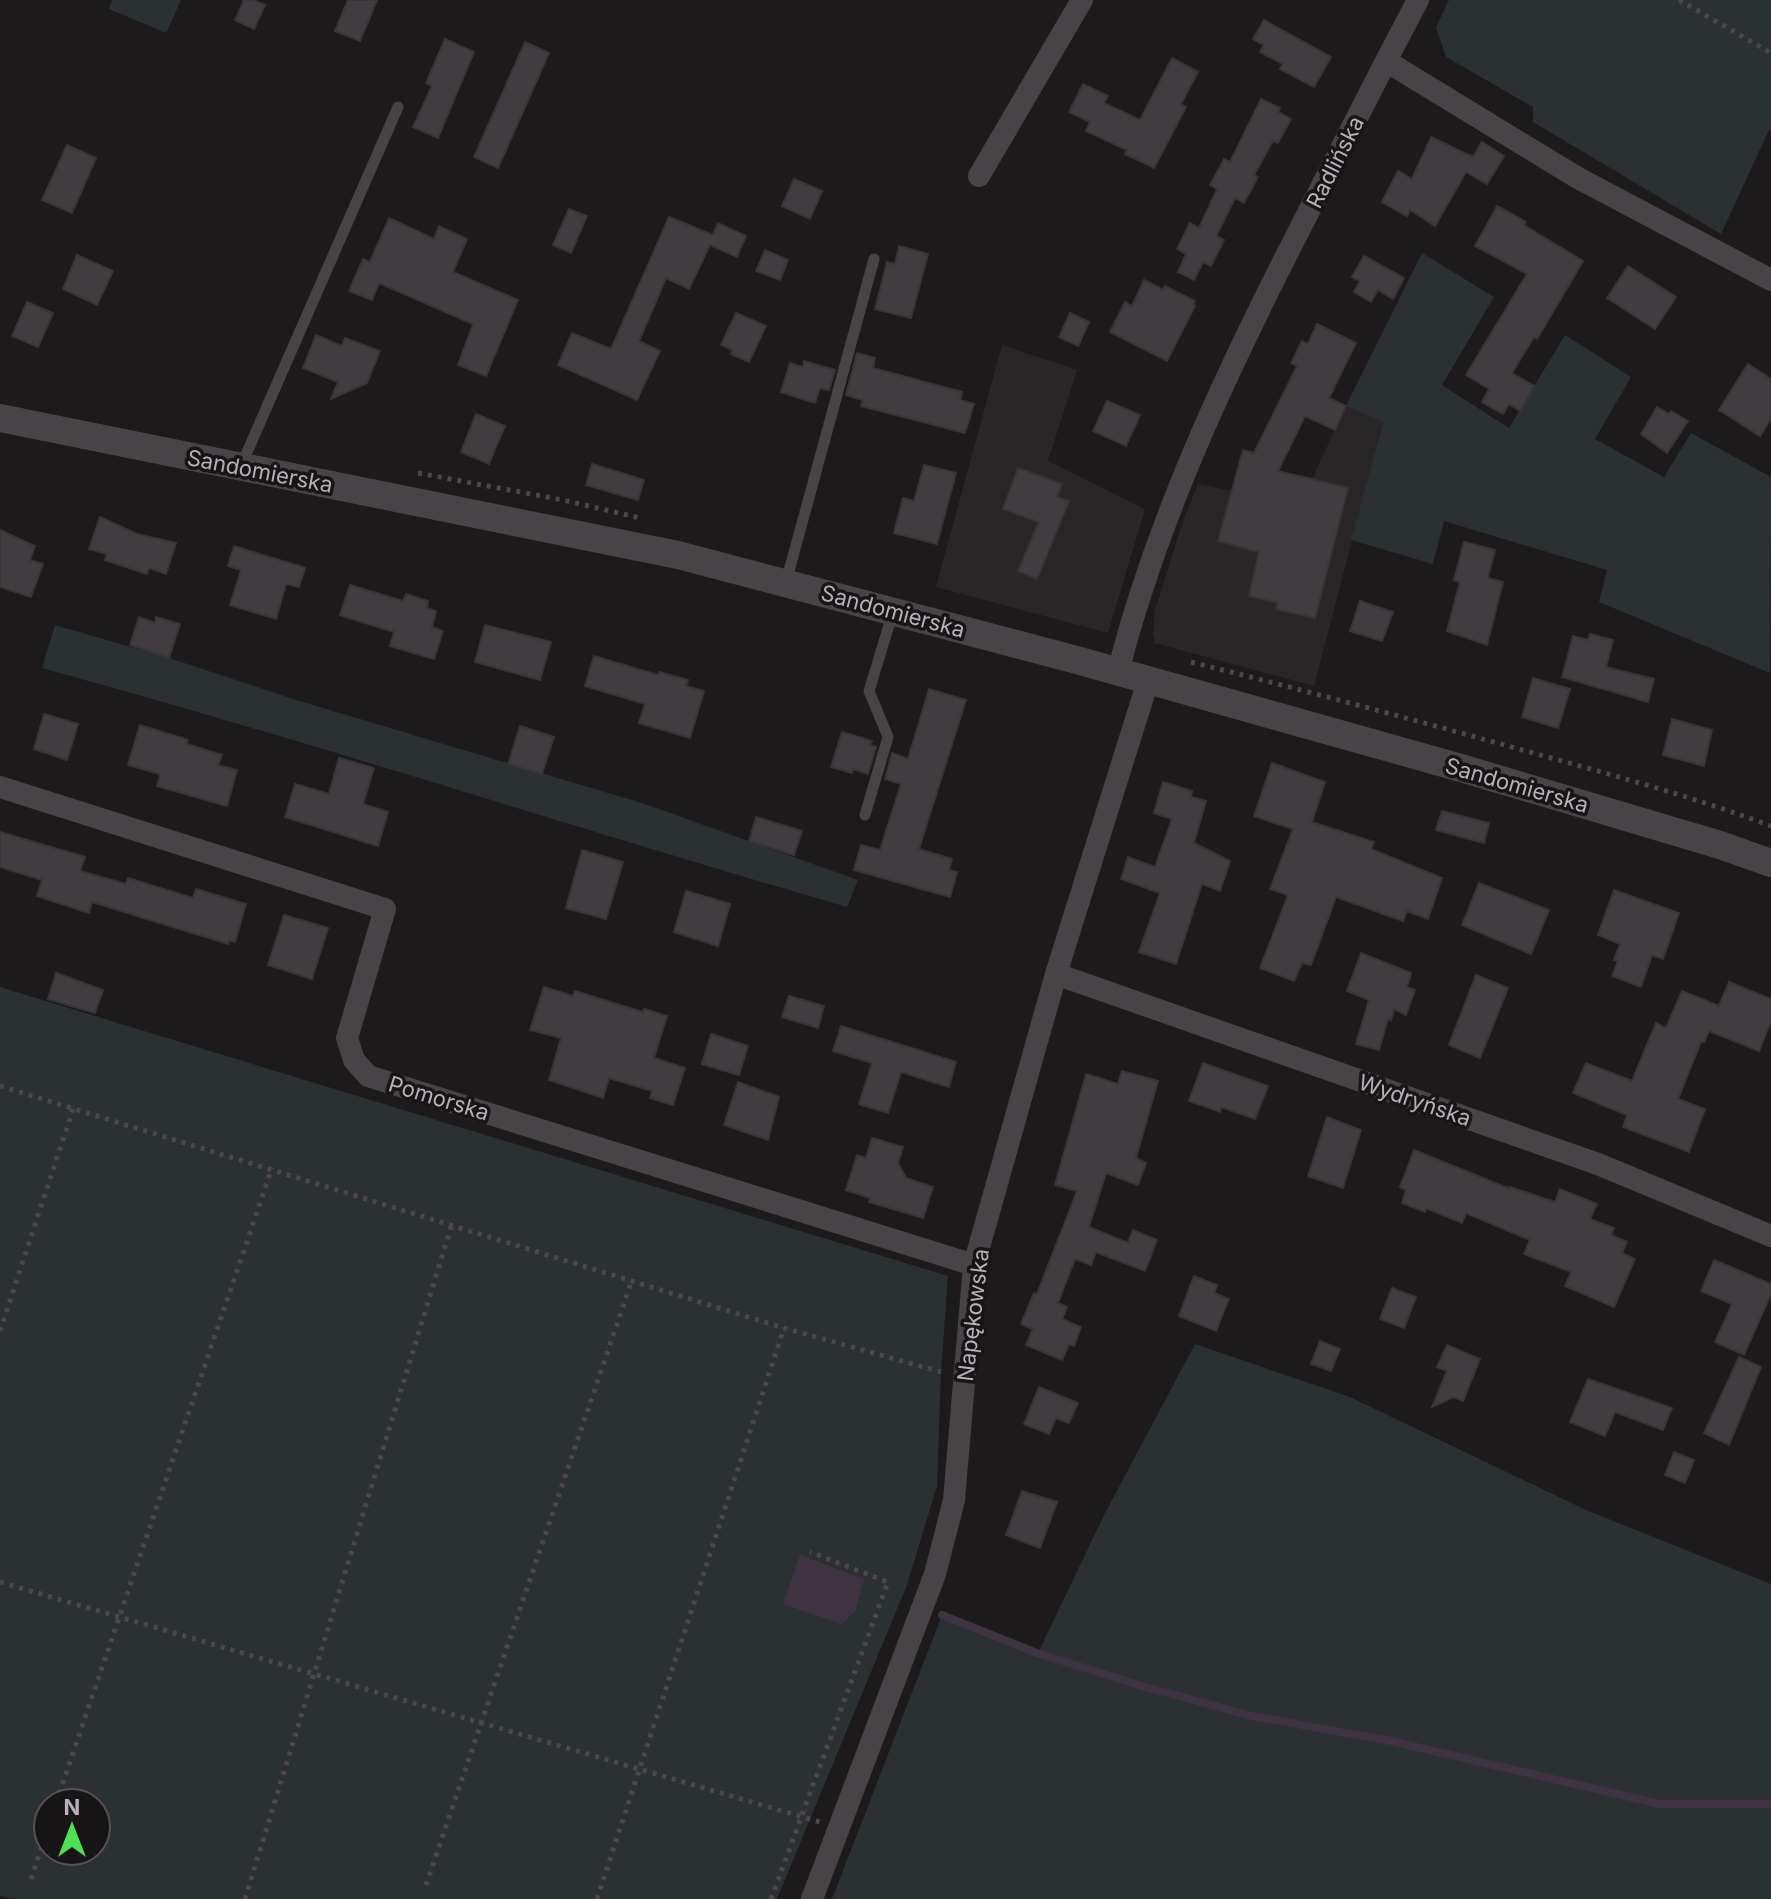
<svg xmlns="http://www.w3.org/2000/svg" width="1771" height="1899" font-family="Inter,sans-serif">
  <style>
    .built { fill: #292628 }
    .green { fill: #2b3033; fill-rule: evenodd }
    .water { fill: #3f3341 }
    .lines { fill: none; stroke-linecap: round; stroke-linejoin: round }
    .stream { stroke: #3f3341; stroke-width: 8 }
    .building { fill: #413c40; stroke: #383437; stroke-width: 2 }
    .path { stroke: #4d464c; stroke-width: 5; stroke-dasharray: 4 6; stroke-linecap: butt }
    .service { stroke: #484347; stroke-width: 11 }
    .minor { stroke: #484347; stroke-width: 22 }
    .tertiary { stroke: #484347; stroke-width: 28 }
    .labels { text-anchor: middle; stroke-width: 7; stroke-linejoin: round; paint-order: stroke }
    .street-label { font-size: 22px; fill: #baaeb9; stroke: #171516 }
  </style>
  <rect width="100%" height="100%" fill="#1c1a1b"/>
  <!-- built -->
  <g class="built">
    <polygon points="1002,345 1077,370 1048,461 1145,509 1108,633 936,587"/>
    <polygon points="1346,406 1383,421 1314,686 1155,643 1153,633 1155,610 1183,521 1198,484 1231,491 1238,466 1312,479"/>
  </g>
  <!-- green -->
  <g class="green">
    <polygon points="112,0 181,0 166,33 109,9"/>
    <polygon points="1449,0 1771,0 1771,131 1769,130 1721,234 1533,122 1533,107 1446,57 1436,27"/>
    <polygon points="1422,253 1494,297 1442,385 1509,428 1565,335 1631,377 1595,439 1664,477 1691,433 1771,477 1770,673 1599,602 1607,570 1444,521 1433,564 1351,540 1383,422 1346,406"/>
    <path d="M 55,625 L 169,658 L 293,699 L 645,804 L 858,880 L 847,907 C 578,829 312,742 42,668 Z"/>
    <path d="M 0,987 L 948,1276 L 941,1372 L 937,1486 L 907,1585 L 777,1899 L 13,1899 L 0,1896 ZM 48,1803 L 96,1803 L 96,1851 L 48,1851 Z"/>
    <polygon points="1195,1344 1350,1397 1586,1510 1771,1584 1771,1899 832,1899 942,1615 1038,1653 1104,1515"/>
  </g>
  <!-- water -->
  <polygon class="water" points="800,1555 864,1579 856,1610 842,1624 783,1604"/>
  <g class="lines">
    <!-- stream -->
    <polyline class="stream" points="942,1615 1037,1653 1142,1686 1252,1716 1391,1741 1660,1804 1771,1804"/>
  </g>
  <!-- building -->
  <g class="building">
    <polygon points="244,0 254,0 265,5 254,29 235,20"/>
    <polygon points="348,0 377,0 360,41 335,31"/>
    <polygon points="1264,20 1331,57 1314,87 1280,69 1283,64 1260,52 1264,45 1253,39"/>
    <polygon points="445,39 474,52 438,138 413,127 432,86 426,83"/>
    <polygon points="525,42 549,53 498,168 474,157"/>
    <polygon points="1172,58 1198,72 1181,104 1186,107 1154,168 1125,154 1127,150 1086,131 1090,122 1069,112 1083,84 1108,96 1104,103 1140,120"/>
    <polygon points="1261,99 1280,108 1278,112 1291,119 1278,143 1273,141 1254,175 1258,177 1244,203 1235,198 1216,236 1224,240 1211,266 1203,262 1194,280 1178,272 1186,254 1177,249 1190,223 1199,228 1217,189 1210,185 1224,159 1230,162"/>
    <polygon points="1431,137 1473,157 1482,142 1504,156 1487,184 1466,172 1435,226 1410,210 1407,216 1382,202 1398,171 1412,179"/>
    <polygon points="67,145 96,158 72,213 42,200"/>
    <polygon points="794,179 822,191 810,219 782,206"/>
    <polygon points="1497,206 1526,222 1524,225 1583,261 1537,339 1534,337 1512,373 1534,386 1520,411 1509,404 1503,414 1482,402 1489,389 1466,375 1527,274 1475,246"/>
    <polygon points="569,209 587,216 571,253 553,245"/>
    <polygon points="669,217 713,235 718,223 746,236 737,257 710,245 689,289 666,278 639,341 660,351 637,400 558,365 572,333 611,349"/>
    <polygon points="389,218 434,239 439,226 467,239 453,272 518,300 486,376 458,365 473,324 379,283 372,300 349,291 363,259 370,262"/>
    <polygon points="899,246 928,254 911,318 875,309 887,262 895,264"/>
    <polygon points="765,250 788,260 780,280 756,271"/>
    <polygon points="77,255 113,271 97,305 63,289"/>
    <polygon points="1364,256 1404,278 1393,299 1378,290 1371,302 1354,292 1360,281 1352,277"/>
    <polygon points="1628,266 1676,297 1655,329 1607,298"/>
    <polygon points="1144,280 1163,290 1165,286 1195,301 1193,305 1195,306 1167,361 1110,332 1125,302 1132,306"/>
    <polygon points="27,302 53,313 38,347 12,336"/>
    <polygon points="736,313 766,326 749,362 731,354 733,350 721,345"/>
    <polygon points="1070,313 1089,322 1078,346 1059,337"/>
    <polygon points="1317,324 1356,343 1329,398 1346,406 1335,430 1305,416 1278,471 1348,488 1315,618 1276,609 1278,603 1249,596 1259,552 1218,541 1243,450 1254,453 1297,366 1291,363 1302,341 1308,344"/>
    <polygon points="316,335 342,346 345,338 380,351 367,383 331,399 338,382 303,368"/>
    <polygon points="857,353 875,358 873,368 962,392 960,400 974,404 965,433 861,406 863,400 846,395"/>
    <polygon points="804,361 835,370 829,390 820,388 815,403 781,392 790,363 803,367"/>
    <polygon points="1748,364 1771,379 1771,419 1760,436 1719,410"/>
    <polygon points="1107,401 1140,415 1126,446 1093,431"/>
    <polygon points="1657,407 1669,414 1671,411 1688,421 1667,453 1641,434"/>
    <polygon points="476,414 505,426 489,464 461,452"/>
    <polygon points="592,464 644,480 638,500 586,485"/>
    <polygon points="924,465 956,473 937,544 894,533 903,498 914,501"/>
    <polygon points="1018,468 1062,484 1057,497 1069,501 1037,579 1018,571 1039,522 1003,509"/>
    <polygon points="100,517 137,534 176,543 166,574 149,568 147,574 105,560 107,554 89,549"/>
    <polygon points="0,530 35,546 30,560 43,564 31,597 0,587"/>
    <polygon points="1464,542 1495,550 1488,578 1503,582 1487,645 1447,631 1460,582 1454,580"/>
    <polygon points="234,546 305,568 299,587 286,584 276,619 230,605 241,570 228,566"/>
    <polygon points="350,585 403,601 406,594 428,601 427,608 436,611 432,627 443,631 434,659 390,646 394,632 340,615"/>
    <polygon points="1360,601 1393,612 1382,641 1350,631"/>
    <polygon points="139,617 155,623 156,617 180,624 169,658 130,645"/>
    <polygon points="485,625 551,642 540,680 475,662"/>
    <polygon points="1590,634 1613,640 1606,667 1654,679 1648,702 1562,677 1573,636 1588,640"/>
    <polygon points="594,656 658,675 659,672 688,680 686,686 704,691 690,738 639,723 645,704 585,686"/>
    <polygon points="1533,678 1570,689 1558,728 1522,717"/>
    <polygon points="929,689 966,700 919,849 952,859 949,870 957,872 950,897 854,870 861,845 880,850 901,784 885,779 892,753 908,759"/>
    <polygon points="44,714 78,724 67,760 34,749"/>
    <polygon points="1672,719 1712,730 1704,766 1663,755"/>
    <polygon points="140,725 188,740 187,744 222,755 218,765 237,770 227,806 157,786 160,774 128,765"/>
    <polygon points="520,726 554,737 542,774 508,764"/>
    <polygon points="842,732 872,741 870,745 876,747 868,774 853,769 852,773 831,767"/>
    <polygon points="339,758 374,768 363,804 388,812 378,846 285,817 295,784 329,794"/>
    <polygon points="1272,763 1325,782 1312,822 1374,842 1371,849 1442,878 1428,919 1407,911 1403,921 1336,897 1311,965 1302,963 1294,981 1260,968 1288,895 1270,889 1293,829 1254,816"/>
    <polygon points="1163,782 1192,791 1191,797 1206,801 1194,843 1230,861 1220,891 1202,884 1176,964 1139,952 1160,893 1121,879 1128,857 1155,867 1172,819 1154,813"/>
    <polygon points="1442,811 1489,823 1484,843 1436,830"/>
    <polygon points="756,817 802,831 794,855 749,841"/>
    <polygon points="0,832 85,857 80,871 126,884 128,878 193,898 196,889 246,904 235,942 229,940 228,944 92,902 89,913 37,896 42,880 0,867"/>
    <polygon points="582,850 623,862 606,919 566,908"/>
    <polygon points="1479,883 1549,910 1531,954 1462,925"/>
    <polygon points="1614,890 1679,913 1663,959 1652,955 1641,987 1612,976 1618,961 1614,960 1620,944 1598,935"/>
    <polygon points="686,891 730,904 718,946 674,932"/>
    <polygon points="284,915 328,928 312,979 268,965"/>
    <polygon points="1361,953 1411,973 1407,987 1415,990 1406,1015 1394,1009 1391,1020 1388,1019 1379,1050 1356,1044 1369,1000 1347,991"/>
    <polygon points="56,973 103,990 95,1013 48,999"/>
    <polygon points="1476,975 1508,988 1480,1058 1449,1045"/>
    <polygon points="1729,982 1771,999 1771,1021 1759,1051 1709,1031 1704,1042 1701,1042 1678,1099 1705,1109 1689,1152 1623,1127 1627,1115 1573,1093 1586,1063 1632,1081 1656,1023 1666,1028 1682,991 1719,1006"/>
    <polygon points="544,987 573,996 575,991 643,1012 644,1009 667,1016 654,1058 685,1068 673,1105 650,1098 652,1091 609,1078 603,1098 549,1080 561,1038 530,1030"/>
    <polygon points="789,996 824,1006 818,1028 782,1017"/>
    <polygon points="841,1026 956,1062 949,1087 901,1072 888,1113 859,1104 872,1063 833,1051"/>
    <polygon points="711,1034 748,1046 739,1075 702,1064"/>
    <polygon points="1203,1063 1268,1086 1255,1119 1221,1107 1220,1112 1189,1101"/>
    <polygon points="1122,1071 1158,1081 1136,1158 1146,1163 1138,1185 1106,1173 1089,1227 1128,1243 1133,1230 1157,1240 1145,1271 1096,1252 1091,1265 1075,1259 1058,1303 1067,1307 1062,1319 1081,1327 1074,1346 1069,1344 1062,1360 1026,1345 1033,1329 1021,1324 1034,1293 1037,1294 1077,1191 1055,1185 1086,1074 1118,1084"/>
    <polygon points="738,1082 779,1097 768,1140 724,1125"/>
    <polygon points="1327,1117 1361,1130 1343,1188 1308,1176"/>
    <polygon points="872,1138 903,1147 898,1163 906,1178 933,1187 923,1218 869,1202 870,1198 846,1190 857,1155 866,1158"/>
    <polygon points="1414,1150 1510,1189 1510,1187 1555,1202 1560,1189 1597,1204 1590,1219 1614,1228 1611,1235 1627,1242 1622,1253 1635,1259 1614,1307 1565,1286 1571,1272 1524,1254 1530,1240 1466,1213 1462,1223 1426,1208 1425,1212 1402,1203 1406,1190 1400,1187"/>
    <polygon points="1714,1260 1771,1284 1771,1294 1744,1355 1715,1342 1732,1304 1701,1291"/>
    <polygon points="1194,1276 1217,1285 1214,1293 1229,1299 1216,1331 1179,1316"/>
    <polygon points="1392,1288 1416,1297 1404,1328 1380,1319"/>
    <polygon points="1320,1341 1340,1349 1331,1371 1311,1364"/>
    <polygon points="1447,1345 1480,1359 1463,1401 1454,1397 1432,1407 1447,1371 1437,1367"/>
    <polygon points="1739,1357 1761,1367 1729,1445 1704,1433"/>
    <polygon points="1588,1379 1672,1408 1663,1430 1615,1412 1605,1436 1570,1422"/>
    <polygon points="1039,1387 1078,1403 1069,1423 1056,1418 1049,1434 1024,1424"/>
    <polygon points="1674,1452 1694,1460 1685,1483 1665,1475"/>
    <polygon points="1022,1491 1057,1502 1040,1548 1006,1535"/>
  </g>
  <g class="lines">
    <!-- path -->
    <g class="path">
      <polyline points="1679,0 1771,53"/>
      <polyline points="418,473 563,500 640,518"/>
      <path d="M 1191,662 C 1303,690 1415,720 1526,751 C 1609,774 1691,796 1771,826"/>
      <polyline points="0,1086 784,1328 941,1372"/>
      <polyline points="0,1331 73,1109"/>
      <polyline points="0,1582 820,1822"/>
      <polyline points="56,1803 272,1168"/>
      <polyline points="31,1879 48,1828"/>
      <polyline points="426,1885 632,1280"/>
      <polyline points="245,1899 452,1224"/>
      <polyline points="597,1899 784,1328"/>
      <polyline points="771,1899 888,1582 810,1552"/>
    </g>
    <!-- service -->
    <g class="service">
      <polyline points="241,466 398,107"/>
      <polyline points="786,582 874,259"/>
      <polyline points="865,815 888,737 869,691 893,612"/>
    </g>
    <!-- minor -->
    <g class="minor">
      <polyline points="1386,61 1418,0"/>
      <polyline points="979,176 1082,0"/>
      <path d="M 1118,672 C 1173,456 1286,259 1386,61 L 1578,178 L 1771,280"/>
      <polyline points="0,787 385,909 347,1038 354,1060 368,1076 974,1265"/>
      <polyline points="1056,974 1598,1164 1771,1236"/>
      <polyline points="812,1899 935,1574 954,1500 974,1265 1056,974 1148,681"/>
    </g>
    <!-- tertiary -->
    <polyline class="tertiary" points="0,418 678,555 1073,659 1461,768 1720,845 1771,863"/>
  </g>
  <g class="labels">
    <!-- street labels -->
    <g class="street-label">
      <text transform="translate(1335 162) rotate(-63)" y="8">Radlińska</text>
      <text transform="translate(260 471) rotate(11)" y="8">Sandomierska</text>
      <text transform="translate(893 611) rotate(15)" y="8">Sandomierska</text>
      <text transform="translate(1517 785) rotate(16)" y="8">Sandomierska</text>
      <text transform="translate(439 1098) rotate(17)" y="8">Pomorska</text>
      <text transform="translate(1415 1100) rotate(19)" y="8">Wydryńska</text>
      <text transform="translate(973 1315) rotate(-83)" y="8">Napękowska</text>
    </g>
  </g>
  <!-- north arrow -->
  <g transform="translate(72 1827)"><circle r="38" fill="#171516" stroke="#585257" stroke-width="2"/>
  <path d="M0-6L14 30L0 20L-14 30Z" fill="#4ee054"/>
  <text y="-12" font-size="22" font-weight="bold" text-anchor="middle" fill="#baaeb9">N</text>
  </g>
</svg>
